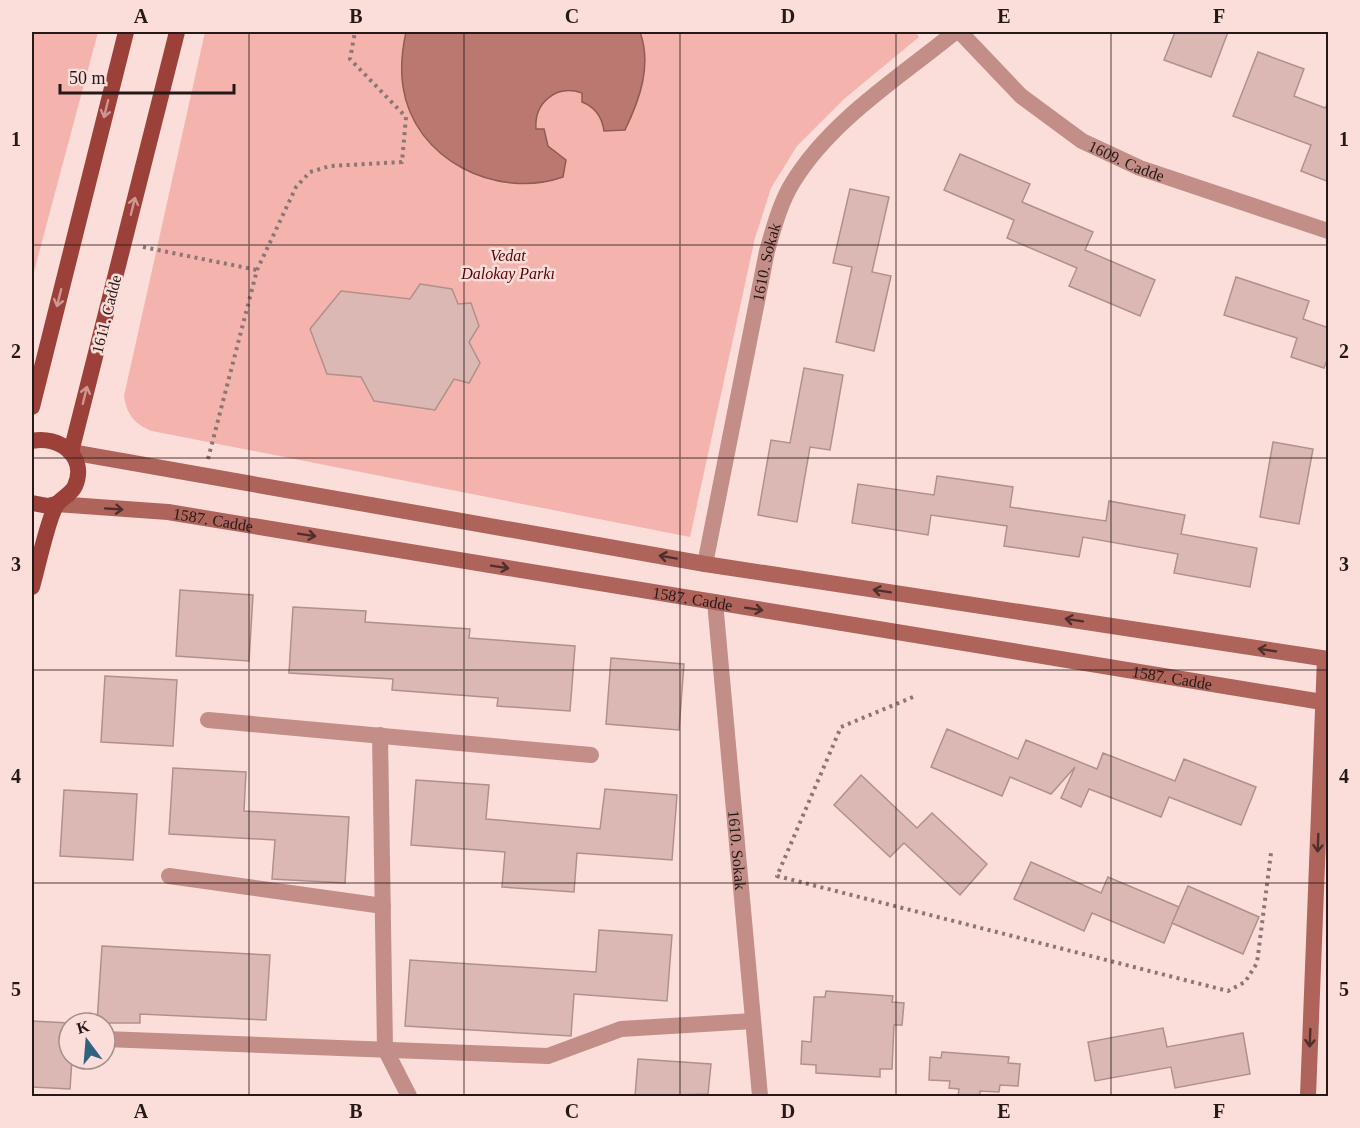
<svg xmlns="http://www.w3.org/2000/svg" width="1360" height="1128" font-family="'Times New Roman',serif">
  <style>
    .green { fill: #f4b4ad }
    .water { fill: #bb7870; stroke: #8e5c55; stroke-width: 1.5 }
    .building { fill: #dcb8b4; stroke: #b1908c; stroke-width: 1.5 }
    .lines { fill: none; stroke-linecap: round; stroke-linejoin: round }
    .path { stroke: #8a7673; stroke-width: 4; stroke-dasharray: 3 4.5; stroke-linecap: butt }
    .minor { stroke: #c38e88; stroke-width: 16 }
    .tertiary { stroke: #c38e88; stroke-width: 16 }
    .secondary { stroke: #ae635b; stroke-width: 16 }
    .primary { stroke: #9c413a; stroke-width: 16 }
    .oneway { stroke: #d09792 }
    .oneway2 { stroke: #4e2f2b }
    .grid { fill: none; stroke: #251917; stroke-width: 1.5; stroke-opacity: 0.55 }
    .labels { text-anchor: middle; stroke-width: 5; stroke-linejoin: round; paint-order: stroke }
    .street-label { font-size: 16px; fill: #251917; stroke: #fbdeda }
    .park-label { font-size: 16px; font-style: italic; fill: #580307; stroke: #fbdeda }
    .neatline { fill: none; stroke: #251917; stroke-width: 2 }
    .grid-label { font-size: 20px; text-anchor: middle; font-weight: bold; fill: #251917 }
  </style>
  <rect width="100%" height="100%" fill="#fbdeda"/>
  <!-- green -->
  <g class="green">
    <polygon points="32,32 98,32 32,279"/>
    <path d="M 205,32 L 916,32 L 919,37 L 844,99 L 797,146 L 771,188 L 755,238 L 690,537 L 152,431 C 134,424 127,415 124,396 Z"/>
  </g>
  <!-- water -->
  <path class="water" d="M 406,32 L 640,32 C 652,65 640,99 625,130 L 604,131 C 602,116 595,107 582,102 L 582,93 C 556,84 534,103 536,129 L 544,129 L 548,146 L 566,160 L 563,177 C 497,200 414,160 403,87 C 400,67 402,50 406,32 Z"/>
  <!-- building -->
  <g class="building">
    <polygon points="1175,32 1228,32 1211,77 1164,60"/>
    <polygon points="1258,52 1304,69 1294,96 1325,108 1329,102 1329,182 1301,171 1311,145 1233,116"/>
    <polygon points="960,154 1030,184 1022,202 1093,232 1085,250 1155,280 1140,316 1069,286 1077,268 1007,238 1014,220 944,190"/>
    <polygon points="850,189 889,197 872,272 891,276 874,351 836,342 852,267 833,263"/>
    <polygon points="1236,277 1309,301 1303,319 1329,328 1329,355 1324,368 1291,357 1297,338 1224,315"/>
    <polygon points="420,284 452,289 458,304 471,303 479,326 469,342 480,363 469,383 454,379 435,410 374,401 361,377 327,374 310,329 341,291 410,299"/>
    <polygon points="804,368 843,375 830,450 810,447 797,522 758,515 771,440 790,443"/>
    <polygon points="1273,442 1313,449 1299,524 1260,517"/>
    <polygon points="937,476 1013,487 1010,507 1106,521 1109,501 1185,515 1181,534 1257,548 1250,587 1174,573 1178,554 1083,537 1079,557 1004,546 1007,526 931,515 928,535 852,523 858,484 934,495"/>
    <polygon points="180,590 253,595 249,661 176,656"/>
    <polygon points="293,607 366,611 365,622 470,629 469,638 575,646 570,711 497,706 498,698 392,690 393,679 289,673"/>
    <polygon points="611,658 684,664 679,730 606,724"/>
    <polygon points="105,676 177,680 173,746 101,742"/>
    <polygon points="947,729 1018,759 1026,740 1097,769 1103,753 1175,781 1184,759 1256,787 1241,825 1169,797 1161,817 1089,789 1081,807 1061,798 1075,767 1051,794 1010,777 1002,796 931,767"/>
    <polygon points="173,768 246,772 244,811 349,817 345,883 272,879 275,840 169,834"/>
    <polygon points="861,775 917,828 932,813 987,864 960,895 904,843 890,857 834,805"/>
    <polygon points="416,780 489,785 486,819 600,829 605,789 677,795 672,860 577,853 574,892 502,887 505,852 411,845"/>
    <polygon points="64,790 137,794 133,860 60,856"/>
    <polygon points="1031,862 1101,893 1108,877 1179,907 1164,943 1092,913 1084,931 1014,899"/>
    <polygon points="1188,886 1259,917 1243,954 1172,923"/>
    <polygon points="599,930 672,935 667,1001 574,994 571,1036 405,1026 410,960 596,972"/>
    <polygon points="102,946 270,955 266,1020 140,1014 140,1023 97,1023"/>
    <polygon points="826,991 893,996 892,1002 904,1003 902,1025 894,1025 892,1069 880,1069 880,1077 816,1073 816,1065 801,1064 802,1041 811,1042 814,997 825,997"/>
    <polygon points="32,1021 69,1023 69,1059 72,1059 70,1089 32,1087"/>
    <polygon points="1163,1028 1167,1047 1243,1033 1250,1074 1175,1088 1171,1067 1095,1081 1088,1042"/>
    <polygon points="942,1052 1009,1057 1008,1063 1020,1064 1018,1086 1000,1085 999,1092 980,1091 980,1096 958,1096 959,1089 949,1088 950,1081 929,1080 930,1057 941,1058"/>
    <polygon points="638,1059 711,1064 708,1094 635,1096"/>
  </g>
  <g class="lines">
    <!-- path -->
    <g class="path">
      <polyline points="143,247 257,270"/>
      <polyline points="208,459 257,270 296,187 310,172 330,166 402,162 406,117 350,59 355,32"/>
      <polyline points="913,697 841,727 777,876 1228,991 1245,982 1257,963 1271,853"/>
    </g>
    <!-- minor -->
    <g class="minor">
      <path id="s1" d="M 705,564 L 767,251 C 774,227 780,203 793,182 C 831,120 900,77 955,32"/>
      <path id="s2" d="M 715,602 L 760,1096"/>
      <polyline points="208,720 591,755"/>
      <polyline points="380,735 385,1049 409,1096"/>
      <polyline points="169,876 383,906"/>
      <polyline points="105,1039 548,1056 621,1029 753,1021"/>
    </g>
    <!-- tertiary -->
    <path class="tertiary" id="s3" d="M 960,32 L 1021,96 L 1082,141 L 1140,168 L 1328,231"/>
    <!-- secondary -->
    <g class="secondary">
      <polyline points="71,452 705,564 1328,659"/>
      <path id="s4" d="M 56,504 L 168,512 L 1328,703"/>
      <polyline points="1308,1096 1325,659"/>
    </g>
    <!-- primary -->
    <g class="primary">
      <polyline points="32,407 126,32"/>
      <path d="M 32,441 C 58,435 88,456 75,486 C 71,495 60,498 56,506 C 48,518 37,570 32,587"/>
      <polyline points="71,452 177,32"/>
      <polyline points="32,503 48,506 56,504"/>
    </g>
  </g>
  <!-- one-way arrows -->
  <defs><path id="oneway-shaft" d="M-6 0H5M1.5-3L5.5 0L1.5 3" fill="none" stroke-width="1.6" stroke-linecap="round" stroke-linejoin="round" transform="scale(1.5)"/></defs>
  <g class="oneway">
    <use href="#oneway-shaft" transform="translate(106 109) rotate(104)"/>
    <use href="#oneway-shaft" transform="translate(133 206) rotate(-76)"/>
    <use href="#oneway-shaft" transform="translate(59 298) rotate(104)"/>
    <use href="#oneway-shaft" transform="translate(85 395) rotate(-76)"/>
  </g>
  <g class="oneway2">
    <use href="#oneway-shaft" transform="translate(114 509) rotate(4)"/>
    <use href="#oneway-shaft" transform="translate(307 535) rotate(9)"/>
    <use href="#oneway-shaft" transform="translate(668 557) rotate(-170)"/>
    <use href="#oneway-shaft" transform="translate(500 567) rotate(9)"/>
    <use href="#oneway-shaft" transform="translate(882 591) rotate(-171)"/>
    <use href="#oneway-shaft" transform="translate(754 609) rotate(9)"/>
    <use href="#oneway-shaft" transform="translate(1074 620) rotate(-171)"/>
    <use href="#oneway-shaft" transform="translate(1267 650) rotate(-171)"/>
    <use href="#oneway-shaft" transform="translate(1318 843) rotate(92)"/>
    <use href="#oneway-shaft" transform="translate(1310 1038) rotate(92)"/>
  </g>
  <!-- grid -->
  <path class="grid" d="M 249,32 L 249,1096M 464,32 L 464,1096M 680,32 L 680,1096M 896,32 L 896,1096M 1111,32 L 1111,1096M 32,245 L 1328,245M 32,458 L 1328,458M 32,670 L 1328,670M 32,883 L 1328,883"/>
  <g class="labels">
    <!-- street labels -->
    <g class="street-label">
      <text dy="6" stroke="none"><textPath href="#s3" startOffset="213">1609. Cadde</textPath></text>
      <text dy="6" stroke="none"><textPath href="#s1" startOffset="308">1610. Sokak</textPath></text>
      <text transform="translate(106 314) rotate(-76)" y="6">1611. Cadde</text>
      <text dy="6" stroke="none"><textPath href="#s4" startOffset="158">1587. Cadde</textPath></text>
      <text dy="6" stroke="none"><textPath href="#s4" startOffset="644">1587. Cadde</textPath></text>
      <text dy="6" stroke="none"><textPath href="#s4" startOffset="1130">1587. Cadde</textPath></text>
      <text dy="6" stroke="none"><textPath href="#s2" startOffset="249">1610. Sokak</textPath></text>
    </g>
    <!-- park labels -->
    <g class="park-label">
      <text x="508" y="261">Vedat<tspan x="508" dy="18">Dalokay Parkı</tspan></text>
    </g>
  </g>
  <!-- border -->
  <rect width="1360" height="1128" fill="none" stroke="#fbdeda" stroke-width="66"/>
  <!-- north arrow -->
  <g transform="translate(87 1041) rotate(344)"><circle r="28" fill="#fbdeda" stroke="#a58f8c" stroke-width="1.5"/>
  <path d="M0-4.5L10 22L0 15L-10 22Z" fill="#306380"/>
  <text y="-9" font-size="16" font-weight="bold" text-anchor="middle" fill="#251917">K</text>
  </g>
  <!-- scale -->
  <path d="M60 84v9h174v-9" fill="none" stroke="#251917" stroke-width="3"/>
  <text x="69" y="84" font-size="18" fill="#251917" stroke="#fbdeda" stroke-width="4.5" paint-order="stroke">50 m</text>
  <rect x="33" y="33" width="1294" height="1062" class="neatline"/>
  <g class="grid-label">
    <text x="141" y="23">A</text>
    <text x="356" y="23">B</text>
    <text x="572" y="23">C</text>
    <text x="788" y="23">D</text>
    <text x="1004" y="23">E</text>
    <text x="1219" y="23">F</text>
    <text x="16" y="146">1</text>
    <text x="1344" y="146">1</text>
    <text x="16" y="358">2</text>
    <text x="1344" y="358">2</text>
    <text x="16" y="571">3</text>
    <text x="1344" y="571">3</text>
    <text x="16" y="783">4</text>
    <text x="1344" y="783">4</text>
    <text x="16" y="996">5</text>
    <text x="1344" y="996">5</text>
    <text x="141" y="1118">A</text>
    <text x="356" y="1118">B</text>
    <text x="572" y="1118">C</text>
    <text x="788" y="1118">D</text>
    <text x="1004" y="1118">E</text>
    <text x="1219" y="1118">F</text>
  </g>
</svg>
